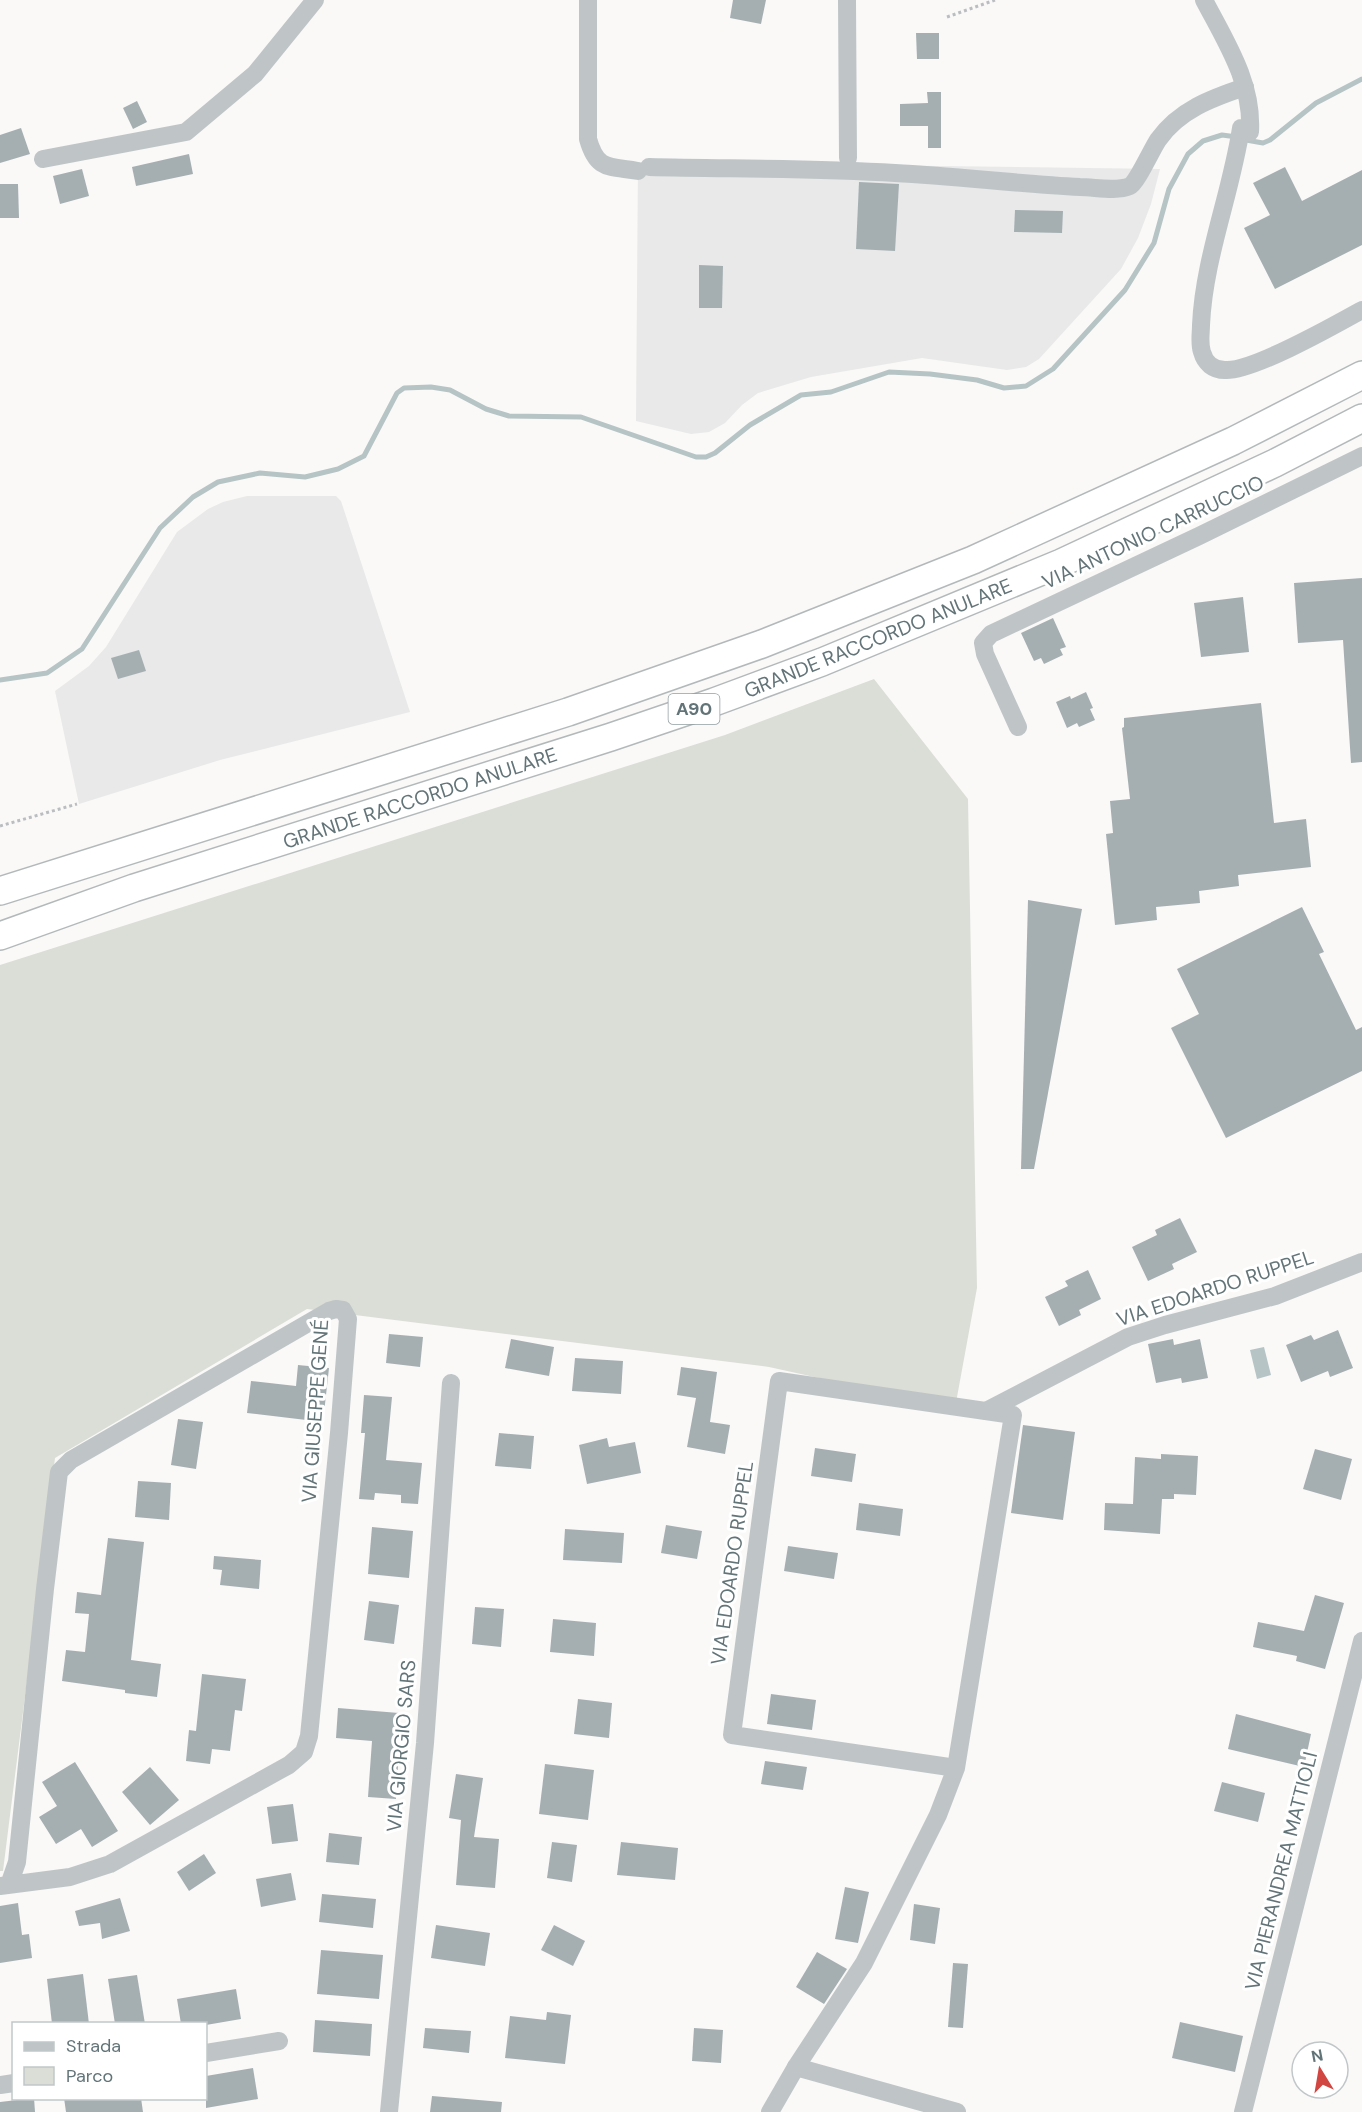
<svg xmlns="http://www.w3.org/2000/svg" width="1362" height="2112" font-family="'DM Sans',sans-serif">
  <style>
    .built { fill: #e8e9e8 }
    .green { fill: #dbded7 }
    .water { fill: #b6c4c5 }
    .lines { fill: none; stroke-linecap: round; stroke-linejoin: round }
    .stream { stroke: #b6c4c5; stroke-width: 5 }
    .building { fill: #a5afb2 }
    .highway-casing { stroke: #b3b9ba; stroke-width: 30 }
    .path { stroke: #babec0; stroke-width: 3; stroke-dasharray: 3 3; stroke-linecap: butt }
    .minor { stroke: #bfc5c7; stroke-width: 18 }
    .highway { stroke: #fff; stroke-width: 27 }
    .labels { text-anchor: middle; stroke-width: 6; stroke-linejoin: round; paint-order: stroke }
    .shield { fill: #fff; stroke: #929ea1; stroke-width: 1.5 }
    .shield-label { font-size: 18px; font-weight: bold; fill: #637479 }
    .street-label { font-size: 20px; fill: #637479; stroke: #fff }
  </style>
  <rect width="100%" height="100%" fill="#faf9f8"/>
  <!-- built -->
  <g class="built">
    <polygon points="638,162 1160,169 1151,204 1138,238 1121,269 1039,359 1026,367 1007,370 922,358 811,377 758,393 742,405 725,423 709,432 691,434 636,421"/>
    <polygon points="247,496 336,496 341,501 410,712 220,760 79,804 55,691 89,666 106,647 177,532 208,509 223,502"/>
  </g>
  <!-- green -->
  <polygon class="green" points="874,679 968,799 977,1288 955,1408 769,1367 307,1309 55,1458 3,1871 0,1871 0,965 725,735"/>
  <!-- water -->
  <polygon class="water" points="1264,1347 1271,1375 1257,1379 1250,1350"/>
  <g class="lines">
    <!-- stream -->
    <g class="stream">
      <polyline points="1246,140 1263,143 1270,140 1316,103 1362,79"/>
      <polyline points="0,680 47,673 82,649 160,528 193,497 218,482 260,473 305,477 338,469 364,456 397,393 404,388 431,387 450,390 486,409 509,416 581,417 696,457 706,457 715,453 750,425 801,395 831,392 889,372 930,374 977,380 1004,388 1026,386 1053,369 1125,290 1154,243 1169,189 1188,154 1203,141 1222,135 1237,137"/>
    </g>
  </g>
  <!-- building -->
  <g class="building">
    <polygon points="733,0 766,0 761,24 730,18"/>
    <polygon points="916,33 939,33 939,59 917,59"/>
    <polygon points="927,92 941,92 941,148 928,148 928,126 900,126 900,104 928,103"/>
    <polygon points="137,101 147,122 133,129 123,108"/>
    <polygon points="21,128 30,154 0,163 0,135"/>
    <polygon points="189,154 193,174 136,186 132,167"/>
    <polygon points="1285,167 1302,201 1362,170 1362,245 1275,289 1244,228 1270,215 1253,183"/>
    <polygon points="82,169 89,196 60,204 53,176"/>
    <polygon points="859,182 899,184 895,251 856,249"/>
    <polygon points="0,184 18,184 19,218 0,218"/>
    <polygon points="1015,210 1063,211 1062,233 1014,232"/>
    <polygon points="699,265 723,266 722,308 699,308"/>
    <polygon points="1362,578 1362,762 1351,763 1343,640 1298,643 1294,583"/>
    <polygon points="1243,597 1249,652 1201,657 1194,603"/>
    <polygon points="1053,618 1066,647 1060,649 1063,655 1044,664 1041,658 1034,661 1021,633"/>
    <polygon points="139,650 146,671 118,679 111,658"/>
    <polygon points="1086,692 1093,708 1090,709 1095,720 1079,727 1077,723 1067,728 1056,702 1070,696 1071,699"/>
    <polygon points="1261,703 1274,823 1306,819 1311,867 1238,875 1239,886 1199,891 1200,903 1156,907 1157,920 1115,925 1106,834 1113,833 1110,801 1130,799 1122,728 1124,727 1124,718"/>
    <polygon points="1028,900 1082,909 1034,1169 1021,1169"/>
    <polygon points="1302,907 1324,952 1319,954 1356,1030 1362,1027 1362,1071 1226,1138 1171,1028 1199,1014 1177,969"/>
    <polygon points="1180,1218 1197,1252 1172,1264 1174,1269 1148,1281 1132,1247 1157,1235 1155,1230"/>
    <polygon points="1088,1270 1101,1299 1079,1310 1081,1315 1059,1326 1045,1297 1068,1286 1065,1281"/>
    <polygon points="1338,1330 1353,1368 1330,1377 1328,1371 1301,1382 1286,1345 1311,1335 1314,1340"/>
    <polygon points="389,1334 423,1337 420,1367 386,1363"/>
    <polygon points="511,1339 554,1347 549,1376 505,1368"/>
    <polygon points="1173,1339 1174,1345 1200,1339 1208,1378 1182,1383 1181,1378 1156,1383 1148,1344"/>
    <polygon points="575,1358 623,1361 621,1394 572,1391"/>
    <polygon points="298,1365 329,1368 323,1422 247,1413 251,1381 296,1386"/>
    <polygon points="681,1367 717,1372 710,1422 730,1425 725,1454 687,1447 696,1398 677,1395"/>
    <polygon points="364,1395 392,1397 386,1460 422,1463 418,1504 401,1503 401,1495 375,1493 374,1500 359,1499 365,1433 361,1433"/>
    <polygon points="178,1419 203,1422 196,1469 171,1465"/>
    <polygon points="1023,1425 1075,1432 1063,1520 1011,1513"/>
    <polygon points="499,1433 534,1436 531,1469 495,1466"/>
    <polygon points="607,1438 609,1447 635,1442 641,1473 587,1484 579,1445"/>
    <polygon points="815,1448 856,1454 852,1482 811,1476"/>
    <polygon points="1315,1449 1352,1459 1341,1500 1303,1489"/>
    <polygon points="1161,1454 1198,1456 1196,1495 1174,1494 1174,1499 1162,1499 1160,1534 1104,1530 1105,1503 1133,1504 1135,1457 1161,1459"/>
    <polygon points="138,1481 171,1483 169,1520 135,1517"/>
    <polygon points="859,1503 903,1509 900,1536 856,1530"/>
    <polygon points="666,1525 702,1531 697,1559 661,1553"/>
    <polygon points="372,1527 413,1531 409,1578 368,1574"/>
    <polygon points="565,1529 624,1533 622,1563 563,1560"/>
    <polygon points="108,1538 144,1542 131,1660 161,1664 157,1697 125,1693 125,1690 62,1681 66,1650 85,1652 89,1614 75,1613 77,1592 101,1595"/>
    <polygon points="788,1546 838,1553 834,1579 784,1571"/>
    <polygon points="214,1556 261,1560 259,1589 220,1585 222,1570 213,1569"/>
    <polygon points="1315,1595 1344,1603 1325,1669 1296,1661 1297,1656 1253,1647 1258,1622 1304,1631"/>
    <polygon points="369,1601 399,1605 394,1644 364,1640"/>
    <polygon points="475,1607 504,1609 501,1647 472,1644"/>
    <polygon points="553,1619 596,1623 594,1656 550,1652"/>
    <polygon points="202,1674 246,1679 242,1711 235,1710 230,1751 212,1749 210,1764 186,1761 189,1730 196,1731"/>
    <polygon points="771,1694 816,1700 812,1730 767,1724"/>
    <polygon points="578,1699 612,1703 609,1738 574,1734"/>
    <polygon points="338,1708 399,1713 394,1766 398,1766 396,1799 368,1797 372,1741 336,1738"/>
    <polygon points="1236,1714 1311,1734 1304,1767 1228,1749"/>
    <polygon points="765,1761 807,1767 803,1790 761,1784"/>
    <polygon points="75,1762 118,1831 92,1847 81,1829 56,1844 39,1817 57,1806 42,1782"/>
    <polygon points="545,1764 594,1770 588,1820 539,1814"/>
    <polygon points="150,1767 179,1800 150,1825 122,1792"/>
    <polygon points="456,1774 483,1778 474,1837 499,1839 495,1888 456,1885 461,1820 449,1818"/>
    <polygon points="1222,1782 1265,1793 1258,1822 1214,1811"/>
    <polygon points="293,1804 298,1841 272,1844 267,1807"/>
    <polygon points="329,1833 362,1837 359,1865 326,1862"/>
    <polygon points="552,1842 577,1845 572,1882 547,1878"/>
    <polygon points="621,1842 678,1848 675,1880 617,1875"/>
    <polygon points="204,1854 216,1873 189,1891 177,1872"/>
    <polygon points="291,1873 296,1900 261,1907 256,1879"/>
    <polygon points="845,1887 869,1892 858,1943 835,1939"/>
    <polygon points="322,1894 376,1899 373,1928 319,1922"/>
    <polygon points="120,1898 130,1931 102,1939 100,1923 79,1926 75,1911"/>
    <polygon points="18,1903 22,1935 29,1934 32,1958 0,1963 0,1906"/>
    <polygon points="914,1904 940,1908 935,1944 910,1940"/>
    <polygon points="436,1925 490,1933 485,1966 431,1958"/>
    <polygon points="554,1925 585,1941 573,1966 541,1950"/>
    <polygon points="321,1950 383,1955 379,1999 317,1994"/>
    <polygon points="817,1952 847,1969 824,2004 796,1987"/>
    <polygon points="953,1963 968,1964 963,2028 948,2027"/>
    <polygon points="83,1974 89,2024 52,2024 47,1979"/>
    <polygon points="137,1975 145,2024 115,2024 108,1979"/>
    <polygon points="236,1989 241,2019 206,2025 206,2024 181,2024 177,1999"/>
    <polygon points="547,2012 571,2015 565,2064 505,2058 510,2016 546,2020"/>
    <polygon points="315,2020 372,2024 370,2056 313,2052"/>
    <polygon points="1180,2022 1243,2036 1235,2072 1172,2058"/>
    <polygon points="425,2028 471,2031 469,2053 423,2048"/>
    <polygon points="694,2028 723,2030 721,2063 692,2061"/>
    <polygon points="253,2068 258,2099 206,2108 206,2076"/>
    <polygon points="432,2096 502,2102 501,2112 430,2112"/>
    <polygon points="34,2098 35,2112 0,2112 0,2102"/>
    <polygon points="64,2098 141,2098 143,2112 66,2112"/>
  </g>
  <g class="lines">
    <defs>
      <g id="highway">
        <polyline points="0,891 568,712 762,644 973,560 1233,441 1362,375"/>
        <polyline points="0,936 134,888 611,737 714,702 822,662 1061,563 1275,463 1362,418"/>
      </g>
    </defs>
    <!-- highway casing -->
    <use href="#highway" class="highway-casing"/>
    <!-- path -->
    <g class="path">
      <polyline points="947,17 995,0"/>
      <polyline points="0,826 77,804"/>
    </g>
    <!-- minor -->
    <g class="minor">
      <path d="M 588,0 L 588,139 C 597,171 609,166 638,171"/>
      <polyline points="847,0 848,158"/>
      <path d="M 1204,0 C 1226,42 1253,83 1250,132 L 1241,128 C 1231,194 1204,258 1201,325 C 1201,334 1199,343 1202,352 C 1205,363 1213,370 1225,370 C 1252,372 1335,325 1362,310"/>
      <polyline points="43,159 186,132 255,74 315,0"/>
      <path d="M 649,167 C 731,169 813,168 895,173 C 957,176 1018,184 1080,187 C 1095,187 1116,192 1130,186 C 1136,184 1152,149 1158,140 C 1179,110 1212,98 1245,87"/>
      <polyline points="1018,727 985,654 983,643 991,634 1199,536 1362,456"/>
      <polyline points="986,1411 1128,1337 1165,1325 1275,1296 1362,1262"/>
      <polyline points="0,1886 70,1877 110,1864 289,1765 304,1752 309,1736 339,1433 348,1319 343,1310 336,1309 329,1311 71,1460 59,1472 45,1589 17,1862 9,1885"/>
      <polyline points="206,2053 279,2041"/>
      <polyline points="796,2067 957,2112"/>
      <polyline points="0,2085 14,2083"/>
      <polyline points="389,2112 425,1743 451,1383"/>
      <polyline points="770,2112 796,2067 864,1963 938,1815 956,1768 1013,1415 779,1381 732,1735 956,1768"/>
      <polyline points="1243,2112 1362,1641"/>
    </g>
    <!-- highway -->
    <use href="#highway" class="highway"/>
  </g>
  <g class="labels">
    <!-- shield labels -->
    <rect class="shield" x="668.5" y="694" width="51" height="30" rx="4.5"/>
    <g class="shield-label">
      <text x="694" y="715">A90</text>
    </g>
    <!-- street labels -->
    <g class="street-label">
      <text transform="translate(1153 532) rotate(-25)" y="7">VIA ANTONIO CARRUCCIO</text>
      <text transform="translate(878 638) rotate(-22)" y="7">GRANDE RACCORDO ANULARE</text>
      <text transform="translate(420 798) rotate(-18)" y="7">GRANDE RACCORDO ANULARE</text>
      <text transform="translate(1215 1288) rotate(-18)" y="7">VIA EDOARDO RUPPEL</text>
      <text transform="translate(315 1411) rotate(-86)" y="7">VIA GIUSEPPE GENÉ</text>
      <text transform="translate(732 1563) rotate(-82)" y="7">VIA EDOARDO RUPPEL</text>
      <text transform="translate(401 1746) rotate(-85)" y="7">VIA GIORGIO SARS</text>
      <text transform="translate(1281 1871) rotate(-76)" y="7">VIA PIERANDREA MATTIOLI</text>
    </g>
  </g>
  <!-- legend -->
  <rect x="12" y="2022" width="195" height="78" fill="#ffffff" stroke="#c1c7c9" stroke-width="1.5"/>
  <rect x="24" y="2042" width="30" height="9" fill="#bfc5c7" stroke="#c1c7c9" stroke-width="1.5"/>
  <text x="66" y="2052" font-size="18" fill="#637479">Strada</text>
  <rect x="24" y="2067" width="30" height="18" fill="#dbded7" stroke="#c1c7c9" stroke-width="1.5"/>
  <text x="66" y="2082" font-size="18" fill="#637479">Parco</text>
  <!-- north arrow -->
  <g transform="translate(1320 2070) rotate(349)"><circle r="28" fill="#ffffff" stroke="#c1c7c9" stroke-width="1.5"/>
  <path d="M0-4.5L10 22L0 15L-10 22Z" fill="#d14641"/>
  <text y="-9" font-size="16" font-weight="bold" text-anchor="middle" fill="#637479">N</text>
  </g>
</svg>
